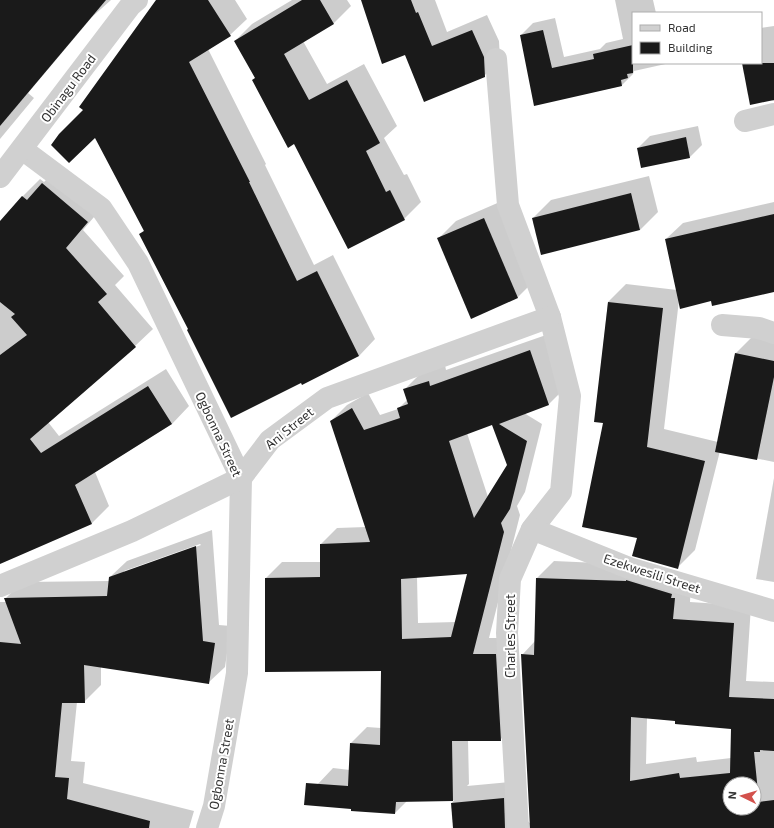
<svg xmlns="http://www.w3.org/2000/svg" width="774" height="828" font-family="'Exo 2',sans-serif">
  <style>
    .shadow { fill: #0003; fill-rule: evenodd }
    .building { fill: #1a1a1a; fill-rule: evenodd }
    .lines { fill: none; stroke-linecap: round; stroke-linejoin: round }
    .minor { stroke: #d0d0d0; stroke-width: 22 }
    .labels { text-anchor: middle; stroke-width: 4; stroke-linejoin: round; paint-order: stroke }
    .street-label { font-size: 13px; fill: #333; stroke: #fff }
  </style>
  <rect width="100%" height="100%" fill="#fff"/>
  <!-- shadow -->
  <g class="shadow">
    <polygon points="0,0 111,0 92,17 28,93 34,98 0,139"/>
    <polygon points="157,0 235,0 247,19 230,35 208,49 266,164 265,165 314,265 333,255 375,339 359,356 301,381 189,329 141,234 144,230 85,110"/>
    <polygon points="292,0 347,0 351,6 334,23 303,41 327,84 364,64 397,126 384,138 404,175 407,174 421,202 404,219 295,143 235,41 252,24"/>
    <polygon points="379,0 435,0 447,32 487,15 499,41 500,60 484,76 411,67"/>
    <polygon points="615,0 653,0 656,13 633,13 633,63 670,63 634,71 633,74 621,86 535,104 521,35 533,23 555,18 564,57 600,49 606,43 623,39"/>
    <polygon points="774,26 774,101 771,100 743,63 761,63 761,28"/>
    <polygon points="698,126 702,145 690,157 638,148 650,136"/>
    <polygon points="60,166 105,204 83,230 124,276 115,285 153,329 135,346 48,422 59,436 166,369 189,406 172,424 95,472 109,506 92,523 0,557 0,223 22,197 40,179 44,182"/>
    <polygon points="649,176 658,212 640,230 533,218 551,200"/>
    <polygon points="502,201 535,280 517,298 438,239 456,221"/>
    <polygon points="774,202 774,291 712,300 679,300 664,429 718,442 736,353 754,335 774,339 774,462 720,451 695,550 677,568 638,537 604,422 595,421 608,302 626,284 677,290 666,239 683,223"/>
    <path d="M 546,335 L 565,388 L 549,404 L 524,413 L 542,424 L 525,492 L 517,506 L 520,515 L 489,638 L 511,638 L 516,724 L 500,740 L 468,740 L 469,784 L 467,786 L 520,781 L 524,818 L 531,824 L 522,655 L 535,641 L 537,578 L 554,561 L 643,565 L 691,582 L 690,602 L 751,606 L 746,681 L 774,682 L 774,828 L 454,828 L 452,803 L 454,800 L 407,801 L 395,813 L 352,808 L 317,785 L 333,768 L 350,770 L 351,743 L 367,727 L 381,728 L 382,670 L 266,578 L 282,562 L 321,562 L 321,544 L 337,528 L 366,527 L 331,421 L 347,405 L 368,393 L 380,415 L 398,409 L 408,399 L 404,390 L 420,374 L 445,365 L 446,370 ZM 493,424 L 508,465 L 488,497 L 467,433 ZM 468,573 L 456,622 L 418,623 L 417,577 ZM 647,718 L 676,720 L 732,728 L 731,758 L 697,762 L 696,757 L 646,764 ZM 730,784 L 754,784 L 754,808 L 730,808 Z"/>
    <polygon points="774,478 774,582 756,579"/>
    <path d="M 212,530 L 219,625 L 231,626 L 225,667 L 208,683 L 101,667 L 101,685 L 84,702 L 77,702 L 71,761 L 85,762 L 83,783 L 194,811 L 189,828 L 0,828 L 0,602 L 7,602 L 6,598 L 22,582 L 110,581 L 110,577 L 127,561 ZM 200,544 L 201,545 L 124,573 L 124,571 Z"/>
  </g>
  <!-- building -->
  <g class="building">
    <polygon points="0,0 106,0 0,126"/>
    <polygon points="156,0 208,0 231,36 189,62 250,182 249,182 297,281 317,271 359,356 302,385 301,383 231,418 187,330 188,329 139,234 144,231 95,138 69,163 51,145 59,134 83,110 79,107"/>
    <polygon points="302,0 320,0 334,24 284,54 309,100 347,80 380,143 366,151 386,192 390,190 405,220 348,249 294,144 288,148 252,80 255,78 234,41"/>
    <polygon points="361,0 411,0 416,13 418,12 432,46 472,30 484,57 485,77 424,102 405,55 382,64"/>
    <polygon points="543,30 552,68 594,59 593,54 633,45 633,73 627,74 628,78 621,80 622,86 534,106 520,35"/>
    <polygon points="742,63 774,63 774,100 750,105"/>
    <polygon points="686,137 690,158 641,168 637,148"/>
    <polygon points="42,183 88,222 66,248 107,294 98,302 136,347 30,439 41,453 148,386 172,424 75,485 92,524 0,564 0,355 27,335 11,317 15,314 0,302 0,221 22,196 27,200"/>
    <polygon points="631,193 640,230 541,255 532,218"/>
    <polygon points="774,214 774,292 712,306 711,301 680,309 665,239"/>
    <polygon points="484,218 518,298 471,319 437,238"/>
    <polygon points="608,302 663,308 647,447 705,461 678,569 632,556 637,538 582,527 603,423 594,422"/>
    <path d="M 530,350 L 549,405 L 499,424 L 527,441 L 510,509 L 501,523 L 504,532 L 473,654 L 496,654 L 501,741 L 452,741 L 453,801 L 396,802 L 395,814 L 351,811 L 351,809 L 304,805 L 306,783 L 348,786 L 350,743 L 380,745 L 381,671 L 265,672 L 265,578 L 320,577 L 320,544 L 370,542 L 330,421 L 352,408 L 364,430 L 400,418 L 397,408 L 408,404 L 403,389 L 429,381 L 430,386 ZM 492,425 L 507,465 L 474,518 L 449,441 ZM 467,574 L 451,637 L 402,639 L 401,579 Z"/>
    <polygon points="735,353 774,361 774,377 757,460 715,452"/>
    <polygon points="196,546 203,641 215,643 209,684 84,665 85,703 62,703 55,777 69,778 67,799 150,821 149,828 0,828 0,642 21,644 4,598 107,596 109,577"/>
    <path d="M 536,578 L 626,581 L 626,580 L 672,594 L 671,598 L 675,598 L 673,619 L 734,623 L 729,697 L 774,699 L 774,751 L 760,750 L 760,752 L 754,752 L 759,802 L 774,800 L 774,828 L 530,828 L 521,654 L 534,655 ZM 631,717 L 675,721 L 675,724 L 731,729 L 730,773 L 680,778 L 679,773 L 630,781 ZM 730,784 L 754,784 L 754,808 L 730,808 Z"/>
    <polygon points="504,798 505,828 453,828 451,803"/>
  </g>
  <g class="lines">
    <!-- minor -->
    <g class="minor">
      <polyline points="496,59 508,205 550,317 570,396 561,492 532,529 510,579 507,633 518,828"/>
      <polyline points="745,121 774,114"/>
      <polyline points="22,149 101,208 138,263 241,478 237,673 214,806 207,828"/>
      <polyline points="0,177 130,6 137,0"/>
      <polyline points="722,325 759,328 774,333"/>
      <polyline points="532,529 629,568 774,611"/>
      <polyline points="0,586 132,531 241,478 270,440 327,398 550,317"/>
    </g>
  </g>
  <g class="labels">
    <!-- street labels -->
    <g class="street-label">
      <text transform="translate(68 88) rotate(-53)" y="5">Obinagu Road</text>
      <text transform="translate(289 428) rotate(-39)" y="5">Ani Street</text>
      <text transform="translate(219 434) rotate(65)" y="5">Ogbonna Street</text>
      <text transform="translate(652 573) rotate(18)" y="5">Ezekwesili Street</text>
      <text transform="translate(510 636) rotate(-90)" y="5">Charles Street</text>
      <text transform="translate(221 764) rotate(-80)" y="5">Ogbonna Street</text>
    </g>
  </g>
  <!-- legend -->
  <rect x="632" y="12" width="130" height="52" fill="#ffffff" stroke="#adadad"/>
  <rect x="640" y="25" width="20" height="6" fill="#d0d0d0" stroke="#adadad"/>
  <text x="668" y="32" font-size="12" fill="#333333">Road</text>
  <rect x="640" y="42" width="20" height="12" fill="#1a1a1a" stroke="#adadad"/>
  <text x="668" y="52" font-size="12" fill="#333333">Building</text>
  <!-- north arrow -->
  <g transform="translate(742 796) rotate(275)"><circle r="19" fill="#ffffff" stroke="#adadad"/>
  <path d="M0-3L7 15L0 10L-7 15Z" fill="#d3514c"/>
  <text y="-6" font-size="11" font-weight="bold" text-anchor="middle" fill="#333333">N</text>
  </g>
</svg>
